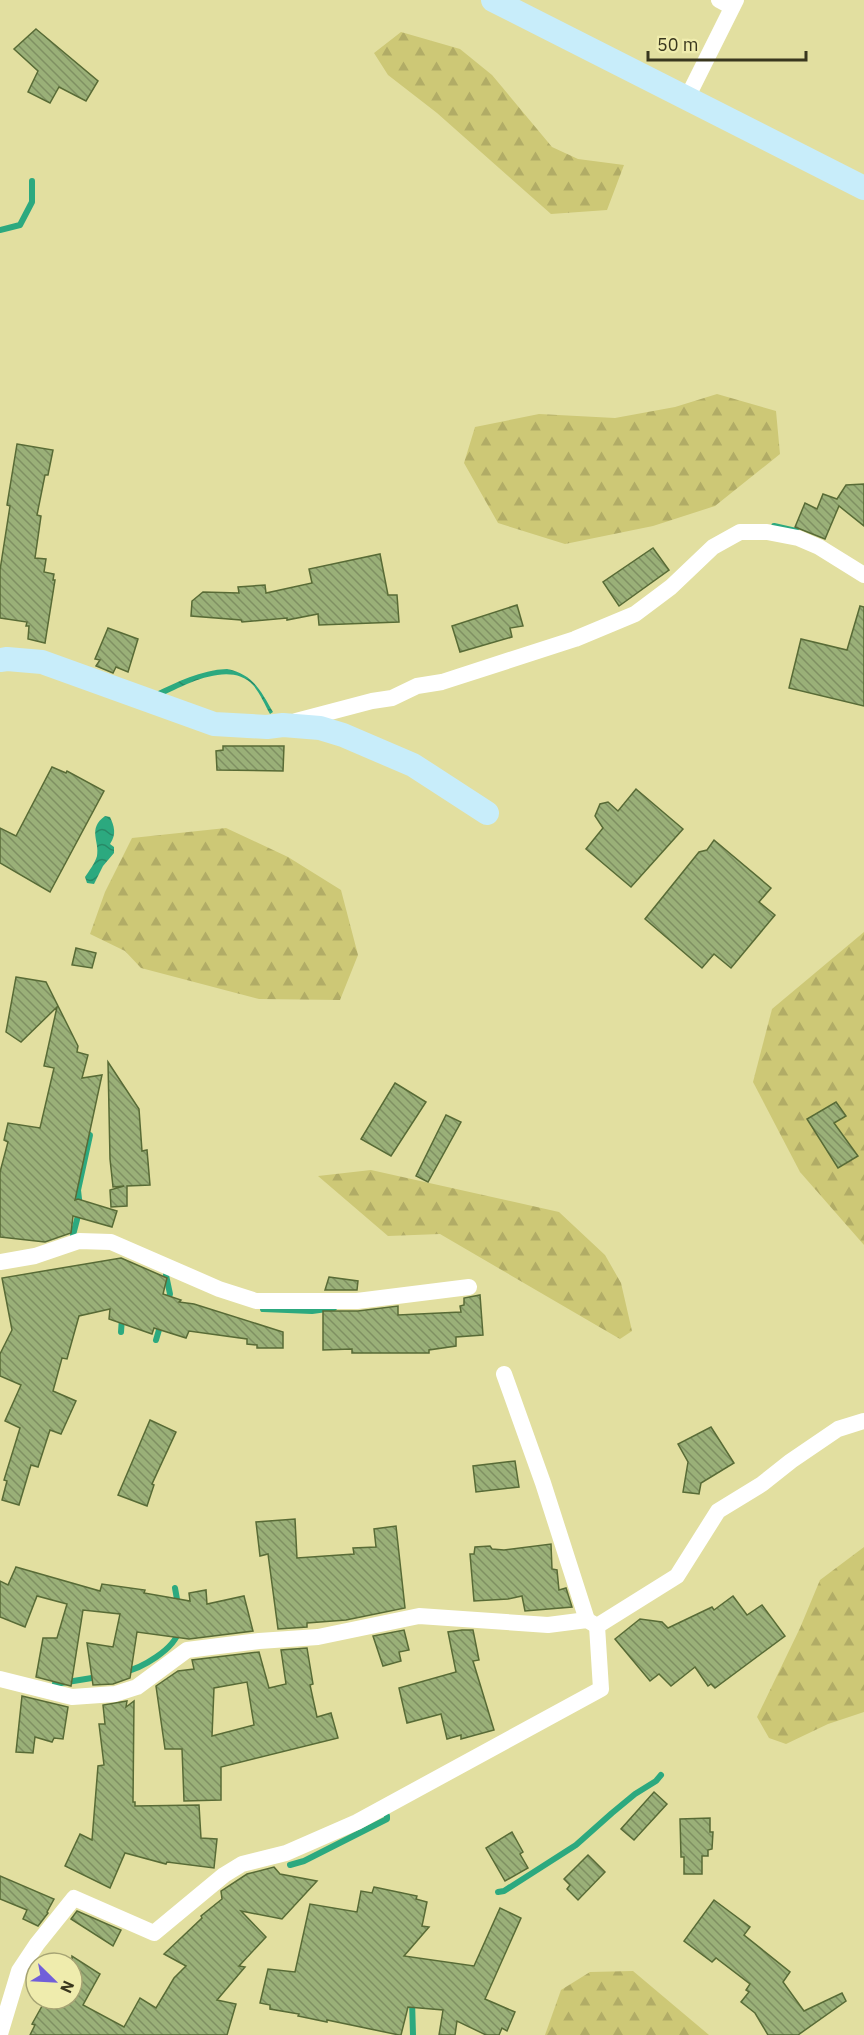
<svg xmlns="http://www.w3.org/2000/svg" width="864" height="2035" font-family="'IBM Plex Sans',sans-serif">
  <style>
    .forest { fill: url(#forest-firs) }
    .water { fill: url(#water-waves) }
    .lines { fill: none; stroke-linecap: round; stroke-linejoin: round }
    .stream { stroke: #2ca97f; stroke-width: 6 }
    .building { fill: url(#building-back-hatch); stroke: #586b36; stroke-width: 1.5; fill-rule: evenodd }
    .street { stroke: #fff; stroke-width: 16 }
    .secondary { stroke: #c8edfa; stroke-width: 24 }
  </style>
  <defs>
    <pattern id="forest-firs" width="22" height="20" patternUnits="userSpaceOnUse" patternTransform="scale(1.5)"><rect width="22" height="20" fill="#cdc876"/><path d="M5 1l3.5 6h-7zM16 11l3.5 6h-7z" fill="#b1ac66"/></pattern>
    <pattern id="water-waves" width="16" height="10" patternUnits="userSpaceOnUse" patternTransform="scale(1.5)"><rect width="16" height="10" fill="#2ca97f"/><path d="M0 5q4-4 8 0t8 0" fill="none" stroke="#278a67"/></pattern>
    <pattern id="building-back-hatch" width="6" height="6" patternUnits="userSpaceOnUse" patternTransform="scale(1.5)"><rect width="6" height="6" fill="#9ab078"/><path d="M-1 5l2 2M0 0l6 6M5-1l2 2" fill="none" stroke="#7f9062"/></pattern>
  </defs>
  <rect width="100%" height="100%" fill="#e2dfa0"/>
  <!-- forest -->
  <g class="forest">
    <polygon points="401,32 460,49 492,75 552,147 578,159 624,165 607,210 551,214 437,113 388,75 374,53"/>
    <polygon points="717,394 776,411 780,454 715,506 653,526 565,544 498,523 464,463 475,427 539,414 615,418 675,407"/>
    <polygon points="226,828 288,857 341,890 358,955 340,1000 259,999 141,968 125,951 90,934 105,892 132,838"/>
    <polygon points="864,932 864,1245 800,1172 753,1082 772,1009"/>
    <polygon points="371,1170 559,1212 605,1255 621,1283 632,1331 620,1339 440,1234 388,1236 318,1176"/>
    <polygon points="864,1547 864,1712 828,1724 786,1744 769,1738 757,1717 800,1628 820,1580"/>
    <polygon points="633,1971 709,2035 545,2035 561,1990 590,1972"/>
  </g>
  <!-- water -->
  <g class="water">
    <path d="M 227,669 C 253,674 261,691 273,712 L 270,714 C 265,705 260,693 253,685 C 230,660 184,685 160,697 L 154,693 C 178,682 200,670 227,669 Z"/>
    <path d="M 105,816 L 110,817 C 114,826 117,834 110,844 L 114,847 L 114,853 L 103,866 L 94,884 L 87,883 L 85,877 C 89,871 95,863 97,856 C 100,841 87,829 105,816 Z"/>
  </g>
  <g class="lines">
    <!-- stream -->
    <g class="stream">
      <polyline points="0,230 20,225 32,202 32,181"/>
      <polyline points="774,526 796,531"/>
      <polyline points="73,1235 80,1208 78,1190 90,1135 83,1131"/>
      <polyline points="166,1275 170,1294 167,1302"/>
      <polyline points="263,1309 312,1311 334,1308"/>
      <polyline points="121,1332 122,1318"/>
      <polyline points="156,1340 161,1323"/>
      <polyline points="175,1588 178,1605"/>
      <path d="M 123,1672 C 141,1669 175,1649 179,1630"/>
      <polyline points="55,1684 98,1677"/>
      <polyline points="290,1865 304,1861 387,1819 387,1816"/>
      <polyline points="498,1892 504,1891 576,1845 612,1813 635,1794 656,1781 661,1775"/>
      <polyline points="412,2000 413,2035"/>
    </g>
  </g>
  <!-- building -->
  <g class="building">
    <polygon points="36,29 98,81 86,101 59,87 50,103 28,92 38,71 14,49"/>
    <polygon points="17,444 53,450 48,475 45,475 37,515 41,516 35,558 46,559 44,572 54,574 53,580 55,580 45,643 28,639 29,626 26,626 27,622 0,618 0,570 10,506 7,505"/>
    <polygon points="864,484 864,526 839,506 825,539 795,527 805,503 817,509 823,494 837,499 846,485"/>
    <polygon points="653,548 669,570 619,606 603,582"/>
    <polygon points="380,554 388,595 397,595 399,622 319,625 318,614 287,620 287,618 242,622 241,620 191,616 192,601 203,592 239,593 238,587 265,585 266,593 312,583 309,569"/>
    <polygon points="517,605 523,626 510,628 512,637 460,652 452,626"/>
    <polygon points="860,606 864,607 864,706 789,688 801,639 847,650"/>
    <polygon points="108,628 138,639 128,672 116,667 113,673 96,666 100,660 95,659"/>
    <polygon points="223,746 284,746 283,771 217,770 216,751 223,750"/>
    <polygon points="52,767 66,773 67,771 104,791 50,892 0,863 0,828 16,836"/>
    <polygon points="636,789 683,829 631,887 586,849 603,828 595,816 600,804 608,802 618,811"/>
    <polygon points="714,840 771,888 759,902 775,915 731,968 714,954 702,968 645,919 699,852 707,850"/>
    <polygon points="76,948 96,953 92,968 72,965"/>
    <polygon points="16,977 46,982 78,1046 77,1052 88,1055 82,1078 102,1075 75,1200 78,1199 117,1211 112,1227 73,1216 71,1233 45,1242 0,1237 0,1172 8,1142 4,1140 8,1123 40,1128 54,1068 44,1066 57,1007 21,1042 6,1032"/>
    <polygon points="108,1062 139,1109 142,1151 147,1150 150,1185 127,1186 127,1206 111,1207 110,1190 124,1186 113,1187 110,1159"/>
    <polygon points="395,1083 426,1102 391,1156 361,1139"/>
    <polygon points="836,1102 846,1116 834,1123 858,1156 838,1168 807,1119"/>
    <polygon points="446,1115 461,1122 428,1182 416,1176"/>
    <polygon points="121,1258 167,1278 163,1294 181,1300 179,1302 194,1304 283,1332 283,1348 257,1348 257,1345 247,1344 247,1339 189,1331 186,1338 154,1328 152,1334 109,1319 110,1309 79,1316 67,1359 62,1358 53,1391 76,1401 61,1434 50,1430 38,1467 31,1465 19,1505 2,1500 7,1481 4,1480 20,1428 5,1421 21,1385 0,1376 0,1354 12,1330 2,1278"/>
    <polygon points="329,1277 358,1281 357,1290 325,1290"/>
    <polygon points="480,1295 483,1335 456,1337 456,1346 429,1350 429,1353 352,1353 352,1349 323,1350 323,1311 358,1311 398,1306 398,1315 461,1312 460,1306 464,1305 464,1298"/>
    <polygon points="150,1420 176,1432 152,1484 154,1485 147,1506 118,1495"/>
    <polygon points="711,1427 734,1463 701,1483 699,1494 683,1492 688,1462 678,1444"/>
    <polygon points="515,1461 519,1487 476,1492 473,1466"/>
    <polygon points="295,1519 297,1558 354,1554 353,1548 376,1547 374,1529 396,1526 405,1608 346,1620 307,1623 307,1627 278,1629 268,1554 260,1556 256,1522"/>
    <polygon points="551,1544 552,1569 557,1570 559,1590 566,1588 572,1607 525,1611 522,1596 508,1599 474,1601 470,1554 474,1554 475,1547 490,1546 492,1549 504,1550"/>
    <polygon points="16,1567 100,1591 102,1584 145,1590 144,1593 190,1601 189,1593 206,1590 207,1604 244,1596 253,1631 189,1639 137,1632 130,1678 113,1684 93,1685 87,1643 113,1647 120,1614 83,1610 71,1686 36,1677 43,1638 57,1638 67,1604 37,1596 25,1627 0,1617 0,1581 8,1585"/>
    <polygon points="733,1596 747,1615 762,1605 785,1636 715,1688 711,1684 708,1686 695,1667 671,1686 659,1674 650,1681 615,1639 640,1619 662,1622 668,1628 712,1607 714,1610"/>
    <polygon points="404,1630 409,1650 399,1652 401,1661 383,1666 373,1636"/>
    <polygon points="462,1630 473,1630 479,1660 473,1661 494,1730 461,1739 461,1735 447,1739 441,1714 407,1723 399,1688 456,1672 448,1632"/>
    <path d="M 307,1648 L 313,1684 L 310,1685 L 317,1717 L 331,1713 L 338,1738 L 221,1767 L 221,1800 L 184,1801 L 182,1749 L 165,1749 L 156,1686 L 178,1671 L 194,1669 L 192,1660 L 259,1652 L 269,1688 L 286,1684 L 281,1650 ZM 247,1682 L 254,1725 L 212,1736 L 214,1688 Z"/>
    <polygon points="22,1696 68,1707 63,1739 54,1738 52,1742 35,1737 33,1753 16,1752"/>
    <polygon points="127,1701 126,1707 134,1701 133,1802 135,1802 135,1806 199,1805 201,1838 217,1839 214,1868 167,1862 166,1864 125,1853 110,1888 65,1866 80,1834 92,1840 98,1766 104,1765 99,1724 105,1724 103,1705"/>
    <polygon points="654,1792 667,1804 634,1840 621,1829"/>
    <polygon points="710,1818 710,1832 713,1832 712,1849 708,1850 708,1856 702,1856 702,1874 684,1874 684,1857 681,1857 680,1819"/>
    <polygon points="512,1832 523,1852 520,1854 528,1868 505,1881 486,1848"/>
    <polygon points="588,1855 605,1872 578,1900 567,1889 570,1885 564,1879"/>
    <polygon points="274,1867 280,1874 317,1881 282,1919 241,1911 266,1937 239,1966 245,1967 217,2000 236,2004 227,2035 30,2035 35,2025 32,2024 46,1999 72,1999 72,1956 100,1974 83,2005 124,2027 140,1998 156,2008 174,1978 186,1966 164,1954 202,1918 201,1916 222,1899 221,1891 247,1874"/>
    <polygon points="0,1876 54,1899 47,1912 48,1913 38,1926 23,1919 27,1910 0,1899"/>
    <polygon points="374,1887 417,1896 416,1899 427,1902 422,1926 429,1927 404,1956 474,1966 500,1908 521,1918 485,1999 515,2012 507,2031 502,2028 499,2035 486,2035 457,2021 455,2035 439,2035 443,2010 408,2007 401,2035 399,2035 327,2020 327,2022 298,2016 299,2014 270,2009 270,2005 260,2003 268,1969 295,1972 310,1904 357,1912 361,1891 372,1893"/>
    <polygon points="714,1900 750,1927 744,1935 790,1972 783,1982 804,2011 842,1993 846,2001 798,2035 768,2035 755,2013 741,2002 749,1992 746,1990 750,1984 716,1958 712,1962 684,1941"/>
    <polygon points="77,1911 121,1930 113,1946 71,1919"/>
  </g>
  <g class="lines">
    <!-- street -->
    <g class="street">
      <polyline points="719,0 732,7"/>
      <polyline points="687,98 736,0"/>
      <polyline points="296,721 372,701 392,698 417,686 442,682 575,639 635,614 671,587 713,547 740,532 767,532 798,538 819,547 864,575"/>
      <polyline points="0,1262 35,1256 79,1241 111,1242 219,1289 256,1301 357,1301 469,1287"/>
      <polyline points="504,1374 543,1483 587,1620"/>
      <polyline points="597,1626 677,1576 718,1511 762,1484 791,1461 838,1429 864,1421"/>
      <polyline points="0,1679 72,1697 115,1694 137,1687 187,1650 259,1641 318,1637 419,1616 548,1625 587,1620 597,1626"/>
      <polyline points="0,2034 19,1971 37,1944 74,1898 154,1933 224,1875 242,1864 286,1853 357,1822 601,1689 597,1626"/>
    </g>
    <!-- secondary -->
    <g class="secondary">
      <polyline points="493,0 864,188"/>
      <polyline points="0,660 7,659 42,662 214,724 267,727 283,725 320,728 343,735 413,765 487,813"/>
    </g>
  </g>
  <!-- north arrow -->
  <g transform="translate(54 1981) rotate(114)"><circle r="28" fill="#efecad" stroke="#a6a474" stroke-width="1.5"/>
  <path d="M0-4.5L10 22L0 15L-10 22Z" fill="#715fd9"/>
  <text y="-9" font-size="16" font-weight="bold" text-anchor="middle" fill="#39371e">N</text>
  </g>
  <!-- scale -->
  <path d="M648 51v9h158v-9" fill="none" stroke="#39371e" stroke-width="3"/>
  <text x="657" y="51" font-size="18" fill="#39371e" stroke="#efecad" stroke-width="4.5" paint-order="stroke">50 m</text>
</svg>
